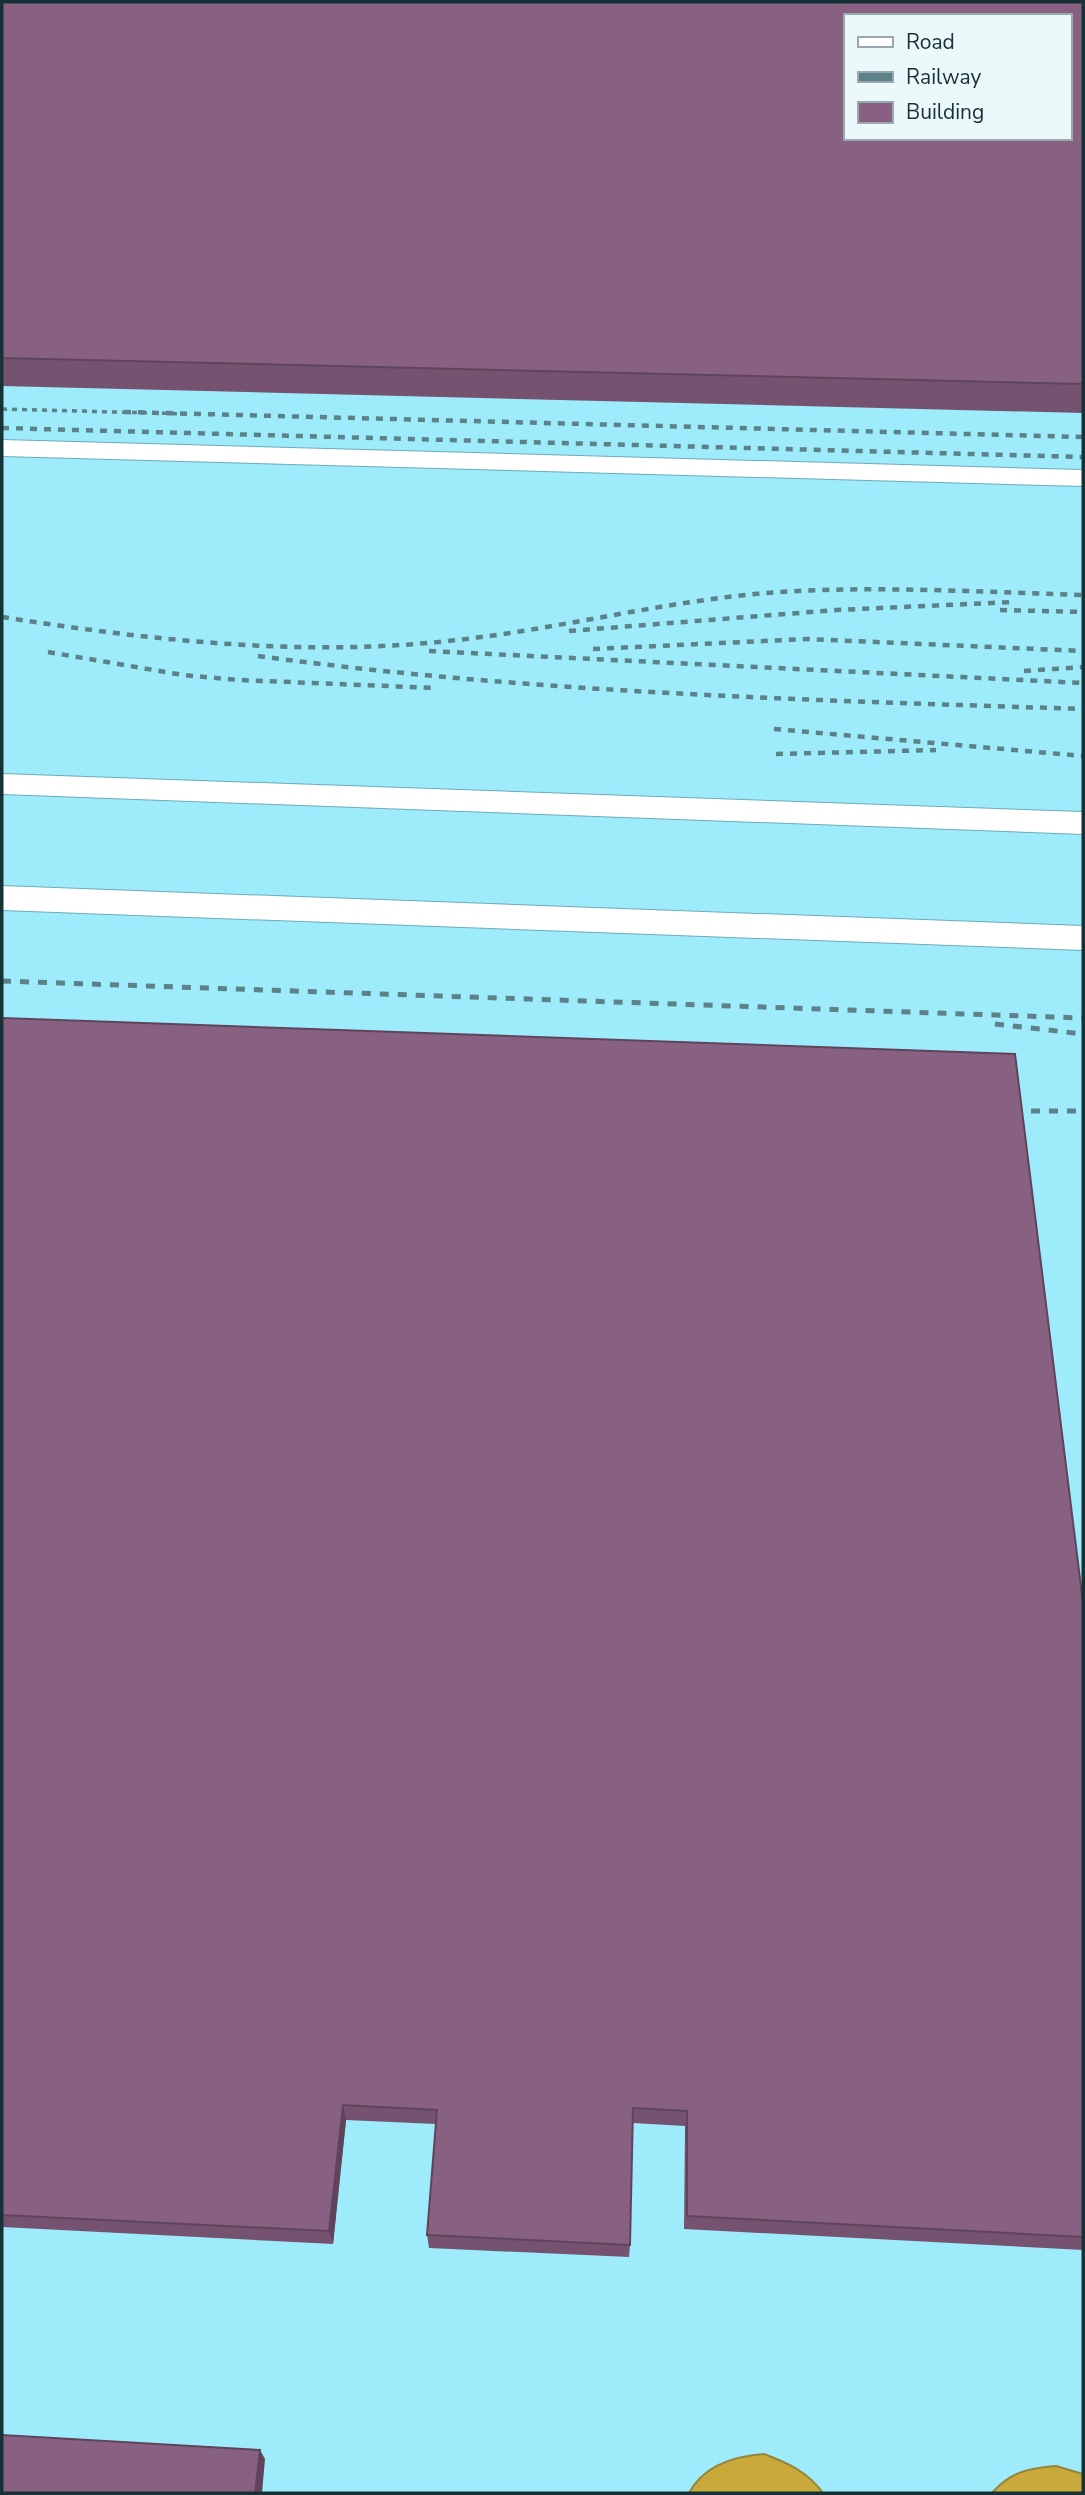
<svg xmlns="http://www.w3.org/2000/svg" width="1085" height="2495" font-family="'Nunito Sans',sans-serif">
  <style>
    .built { fill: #9eebfb; fill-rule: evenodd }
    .water { fill: #caa93b; stroke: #94853a; stroke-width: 2 }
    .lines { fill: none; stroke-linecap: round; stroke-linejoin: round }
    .minor-casing { stroke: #6cacb9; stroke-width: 2 }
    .minor { fill: #fff; fill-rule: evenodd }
    .rail-far2 { stroke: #5c8189; stroke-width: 3.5; stroke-dasharray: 5 5; stroke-linecap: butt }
    .rail-far1 { stroke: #5c8189; stroke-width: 4.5; stroke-dasharray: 7 7; stroke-linecap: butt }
    .rail { stroke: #5c8189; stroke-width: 5; stroke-dasharray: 9 9; stroke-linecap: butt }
    .wall { fill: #755370 }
    .shaded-wall { fill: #5f445b }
    .building { fill: #886182; stroke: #5f445b; stroke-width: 2; fill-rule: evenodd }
  </style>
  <rect width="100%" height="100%" fill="#bff3fe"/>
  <!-- built -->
  <path class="built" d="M 2,2 L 1083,2 L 1083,2493 L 2,2493 ZM 845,16 L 1069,16 L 1069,138 L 845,138 Z"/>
  <!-- water -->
  <g class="water">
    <path d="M 764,2454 C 788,2463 808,2472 823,2493 L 689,2493 C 704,2465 735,2456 764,2454 Z"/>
    <path d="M 1056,2466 L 1083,2474 L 1083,2493 L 992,2493 C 1010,2472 1029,2468 1056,2466 Z"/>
  </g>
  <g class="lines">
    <defs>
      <g id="minor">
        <polygon points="2,440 1083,470 1083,486 2,456"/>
        <polygon points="2,774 1083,812 1083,834 2,794"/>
        <polygon points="2,886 1083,926 1083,950 2,910"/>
      </g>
    </defs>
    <!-- minor casing -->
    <use href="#minor" class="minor-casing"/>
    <!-- minor -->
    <use href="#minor" class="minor"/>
    <!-- rail-far2 -->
    <polyline class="rail-far2" points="2,409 191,414"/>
    <!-- rail-far1 -->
    <g class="rail-far1">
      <polyline points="124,412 1083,437"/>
      <polyline points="2,428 1083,457"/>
      <polyline points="1000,610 1083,612"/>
      <path d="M 2,617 C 149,640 299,657 448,641 C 555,630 659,602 766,593 C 872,585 978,592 1083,595"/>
      <polyline points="569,631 836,610 1013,602"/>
      <polyline points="593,649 807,639 1083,651"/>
      <polyline points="429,651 1083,683"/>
      <polyline points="48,652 183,675 239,680 435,688"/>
      <path d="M 258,656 C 532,693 807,700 1083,709"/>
      <polyline points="1024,671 1083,667"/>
      <polyline points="774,729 1083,756"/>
      <polyline points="776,754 936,750"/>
    </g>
    <!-- rail -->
    <g class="rail">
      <polyline points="2,981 1083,1018"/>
      <polyline points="995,1024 1083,1034"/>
      <polyline points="1013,1111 1083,1111"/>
    </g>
  </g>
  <!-- wall -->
  <g class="wall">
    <polygon points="2,2 1083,2 1083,413 2,386"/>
    <polygon points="2,1018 1083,1603 1083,2250 684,2229 685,2126 633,2123 630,2245 629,2257 429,2248 427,2235 436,2124 346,2120 333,2244 2,2227"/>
  </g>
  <!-- shaded-wall -->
  <g class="shaded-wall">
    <polygon points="343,2105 346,2120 333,2244 329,2231"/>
    <polygon points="260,2450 265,2459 262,2493 255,2493"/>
  </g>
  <!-- building -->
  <g class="building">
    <path d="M 2,2 L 1083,2 L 1083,384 L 2,358 ZM 845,16 L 1069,16 L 1069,138 L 845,138 Z"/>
    <polygon points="2,1018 1015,1054 1083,1603 1083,2237 687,2216 687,2111 633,2108 630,2245 427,2235 437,2110 343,2105 329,2231 2,2215"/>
    <polygon points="2,2435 260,2450 255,2493 2,2493"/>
  </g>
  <!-- border -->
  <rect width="1085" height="2495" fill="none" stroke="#173237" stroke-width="7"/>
  <!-- legend -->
  <rect x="844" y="14" width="228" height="126" fill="#ecf9fb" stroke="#97a9ad" stroke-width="2"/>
  <rect x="858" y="37" width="35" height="10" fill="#ffffff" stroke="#97a9ad" stroke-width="2"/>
  <text x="906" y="49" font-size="21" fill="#173237">Road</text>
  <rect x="858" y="72" width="35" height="10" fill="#5c8189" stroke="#97a9ad" stroke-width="2"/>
  <text x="906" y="84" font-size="21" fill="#173237">Railway</text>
  <rect x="858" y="102" width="35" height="21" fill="#886182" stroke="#97a9ad" stroke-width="2"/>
  <text x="906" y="119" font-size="21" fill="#173237">Building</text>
</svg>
